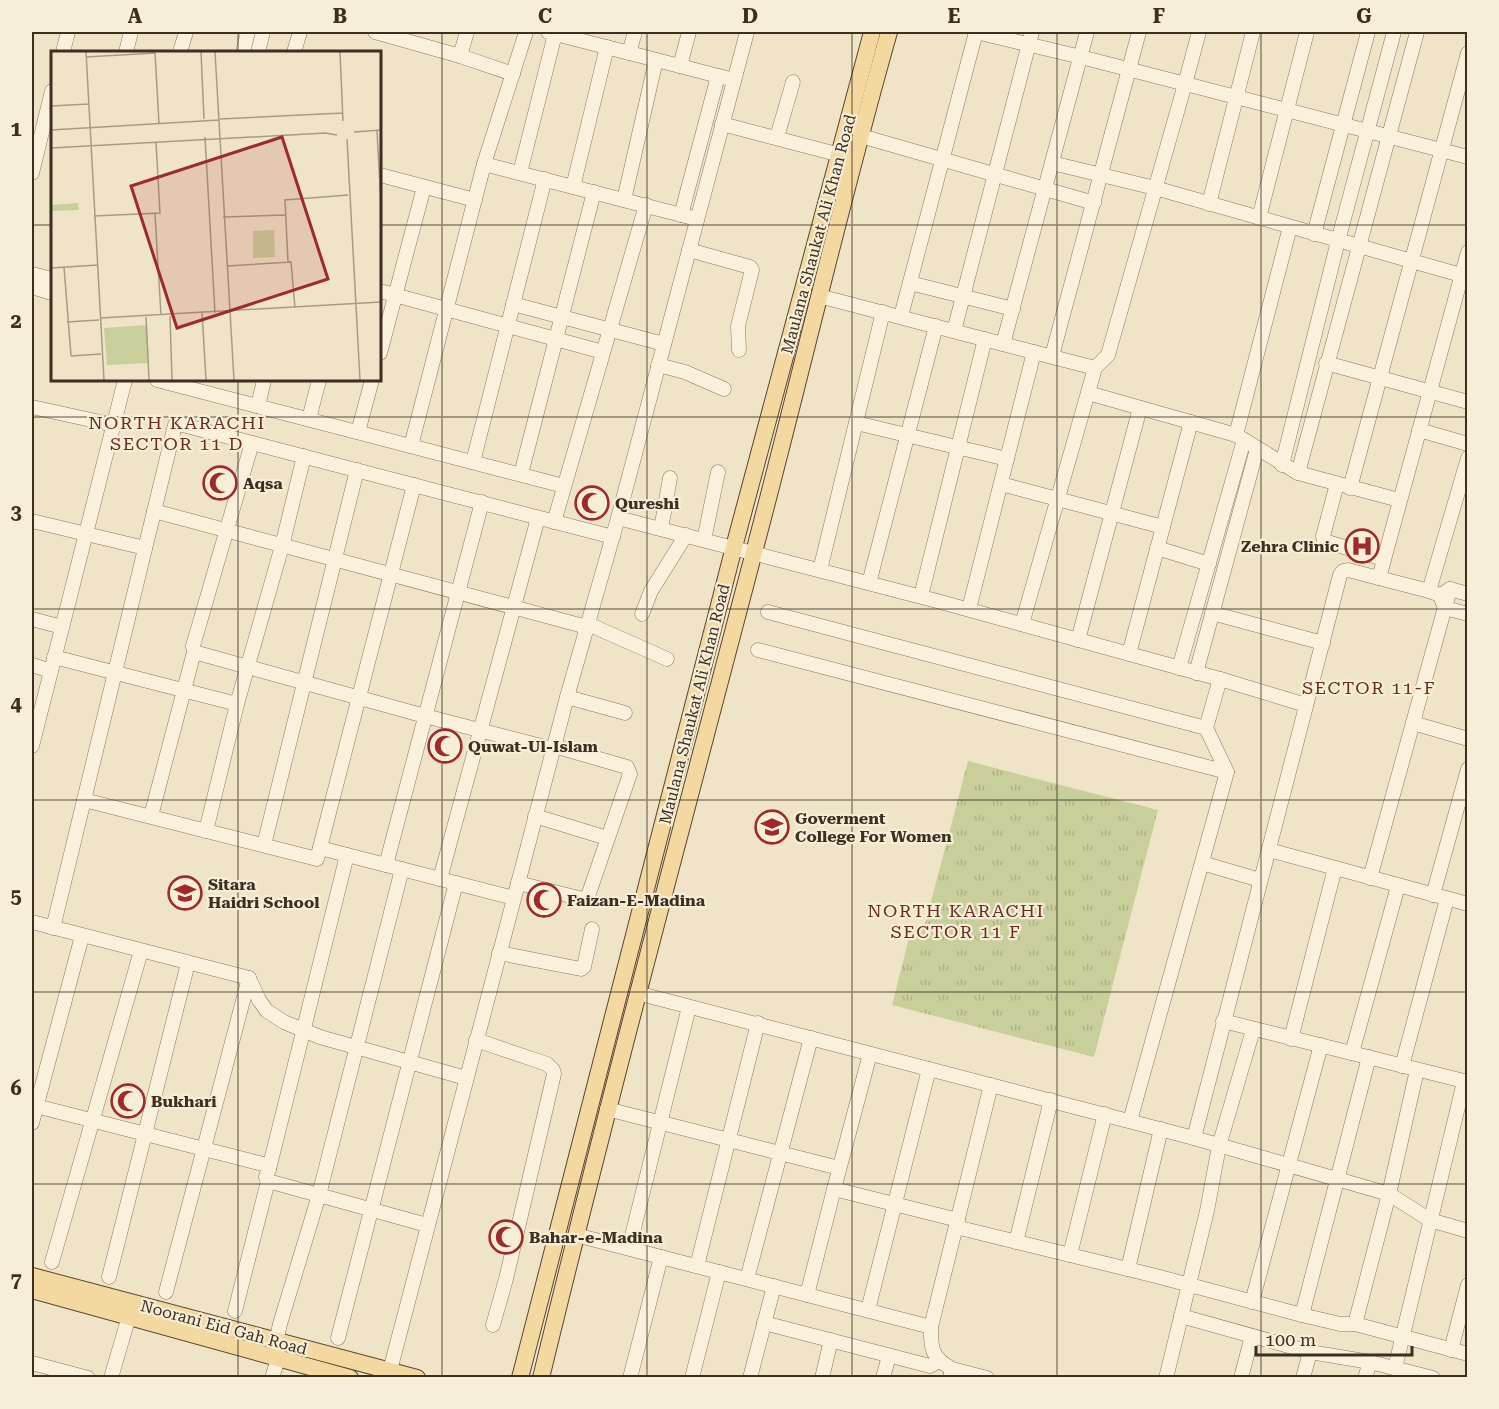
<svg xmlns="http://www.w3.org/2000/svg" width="1499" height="1409" font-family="'Roboto Serif',serif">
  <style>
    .park { fill: url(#park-tufts) }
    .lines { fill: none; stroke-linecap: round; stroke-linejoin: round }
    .minor-casing { stroke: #8d765c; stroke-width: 15 }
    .major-casing { stroke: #5b4430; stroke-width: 18 }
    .minor { stroke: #faf1dc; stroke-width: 14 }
    .major { stroke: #f3d9a0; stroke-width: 16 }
    .grid { fill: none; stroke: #3d2e20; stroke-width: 1.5; stroke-opacity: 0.55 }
    .labels { text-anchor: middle; stroke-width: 4.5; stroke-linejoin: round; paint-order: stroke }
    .street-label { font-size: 16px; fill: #3d2e20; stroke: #f7eed8 }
    .poi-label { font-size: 16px; font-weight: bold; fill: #3d2e20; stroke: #f7eed8; text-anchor: start }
    .neighbourhood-label { font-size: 18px; letter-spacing: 1.5px; fill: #6b2e1e; stroke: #f7eed8 }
    .inset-road { fill: none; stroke: #a89b85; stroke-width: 1.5 }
    .view { fill: #9e2a2b; fill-opacity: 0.15; stroke: #9e2a2b; stroke-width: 3 }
    .inset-edge { fill: none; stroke: #3d2e20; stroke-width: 3 }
    .neatline { fill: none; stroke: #3d2e20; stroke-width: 2 }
    .grid-label { font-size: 20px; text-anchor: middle; font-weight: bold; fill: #3d2e20 }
  </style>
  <defs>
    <pattern id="park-tufts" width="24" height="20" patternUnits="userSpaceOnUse" patternTransform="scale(1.5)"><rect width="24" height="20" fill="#c9cf9b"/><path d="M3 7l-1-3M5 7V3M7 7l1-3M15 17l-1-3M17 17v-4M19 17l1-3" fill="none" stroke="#aeb285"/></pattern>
  </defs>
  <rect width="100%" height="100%" fill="#f0e4c8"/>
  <!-- park -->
  <polygon class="park" points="968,761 1158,810 1094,1057 892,1005 912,926 924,928"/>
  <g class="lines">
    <defs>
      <g id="minor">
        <polyline points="375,32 460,56 513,74"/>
        <polyline points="548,32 734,80"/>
        <polyline points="976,32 1081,57 1468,157"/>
        <polyline points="63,52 68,32"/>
        <polyline points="126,52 131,32"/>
        <polyline points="180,52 186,32"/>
        <polyline points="243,52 248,32"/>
        <polyline points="258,52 263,32"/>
        <polyline points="294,52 300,32"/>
        <polyline points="629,53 635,32"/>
        <polyline points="460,56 467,32"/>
        <polyline points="680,66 689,32"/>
        <polyline points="722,124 848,157"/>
        <polyline points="861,136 1094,203"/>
        <polyline points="777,137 793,82"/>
        <polyline points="1052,163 1155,188 1468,277"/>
        <polyline points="484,164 697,219"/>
        <polyline points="32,173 52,91"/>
        <polyline points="520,173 555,34"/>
        <polyline points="380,175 475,200"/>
        <polyline points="573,187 607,47"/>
        <polyline points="624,200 656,60"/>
        <polyline points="1209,204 1253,32"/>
        <polyline points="681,215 718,76"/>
        <polyline points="1259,218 1307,32"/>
        <polyline points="1314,234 1368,32"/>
        <polyline points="689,250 750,267 752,270 738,326 739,350"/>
        <polyline points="32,274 52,279"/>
        <polyline points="910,283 1013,309"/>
        <polyline points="32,287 52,293"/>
        <polyline points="380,291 603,352"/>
        <polyline points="819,296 1095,368"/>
        <polyline points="513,304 664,344"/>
        <polyline points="901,316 976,32"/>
        <polyline points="954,331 1032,32"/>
        <polyline points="1003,344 1087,32"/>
        <polyline points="380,353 424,187"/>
        <polyline points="1052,356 1139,32"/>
        <polyline points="1326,363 1468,402"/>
        <polyline points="658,365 685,372 724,389"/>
        <polyline points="157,380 564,486"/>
        <polyline points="1088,393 1236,435 1298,473 1399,500"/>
        <polyline points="258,406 264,380"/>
        <polyline points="32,407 114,425"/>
        <polyline points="309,419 319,380"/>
        <polyline points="856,423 1007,459"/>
        <polyline points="1419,430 1468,444"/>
        <polyline points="358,432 372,380"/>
        <polyline points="1236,435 1290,227"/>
        <polyline points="411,446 484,164 526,32"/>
        <polyline points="473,462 545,179"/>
        <polyline points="1282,465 1338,241 1394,32"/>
        <polyline points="1298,473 1417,32"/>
        <polyline points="521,474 594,192"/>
        <polyline points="1001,484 1163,527"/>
        <polyline points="1337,484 1323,536 1324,541 1384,559"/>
        <polyline points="1350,488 1468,53"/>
        <polyline points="154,511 587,627"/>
        <polyline points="618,518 937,601 1220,679 1306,705"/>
        <polyline points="32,521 145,548"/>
        <polyline points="554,522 646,205"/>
        <polyline points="661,529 670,478"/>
        <polyline points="704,540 718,472"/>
        <polyline points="1157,548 1209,564"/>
        <polyline points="820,570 883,312"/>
        <polyline points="1379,578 1468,252"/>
        <polyline points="869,583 936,326"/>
        <polyline points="1429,591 1468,458"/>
        <polyline points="1444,593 1450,589 1468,594"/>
        <polyline points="921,596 985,339"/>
        <polyline points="969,609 1034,352"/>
        <polyline points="768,612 1206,728 1227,772 1130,1121"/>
        <polyline points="1212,613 1323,643"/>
        <polyline points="642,614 651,591 686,535"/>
        <polyline points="32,619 62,627"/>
        <polyline points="588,624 667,659"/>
        <polyline points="1022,624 1095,368 1108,355 1185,84 1199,32"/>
        <polyline points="1078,640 1140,408"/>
        <polyline points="758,650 1227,772"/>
        <polyline points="194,652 425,716 553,749"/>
        <polyline points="1129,654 1191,422"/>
        <polyline points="54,657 237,704"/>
        <polyline points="32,665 51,671"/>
        <polyline points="1179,668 1244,440"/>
        <polyline points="1196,673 1257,449"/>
        <polyline points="567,697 625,713"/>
        <polyline points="1413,723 1468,739"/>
        <polyline points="1206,728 1220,679"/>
        <polyline points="32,746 125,380"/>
        <polyline points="84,800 317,859 414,485"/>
        <polyline points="151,816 194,652 193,646 252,443"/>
        <polyline points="535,816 607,838"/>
        <polyline points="206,831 237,704 282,546 304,456"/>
        <polyline points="264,845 357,470"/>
        <polyline points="320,848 514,898"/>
        <polyline points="1269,850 1468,904"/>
        <polyline points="1202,863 1260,880"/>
        <polyline points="386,865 482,502"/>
        <polyline points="1370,878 1450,589"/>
        <polyline points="440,879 538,518"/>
        <polyline points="518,883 583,899 587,899 630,774 627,767 554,746"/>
        <polyline points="1433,895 1468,769"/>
        <polyline points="32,922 249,978 259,1000 267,1011 284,1022 320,1037 466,1078"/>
        <polyline points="53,928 175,425 183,425 613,537"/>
        <polyline points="499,953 581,969 584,967 592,929"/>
        <polyline points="637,993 1194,1138 1389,1194 1430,1220 1468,1231"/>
        <polyline points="1223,1021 1468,1082"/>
        <polyline points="1291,1039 1335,868"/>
        <polyline points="476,1040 547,1064 553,1070 554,1074 506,1279 493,1325"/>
        <polyline points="1352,1053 1398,886"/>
        <polyline points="870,1054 834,1189 958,1220"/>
        <polyline points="1402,1066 1447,899"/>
        <polyline points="32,1105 267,1165 269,1169 266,1177 268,1181 427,1225"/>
        <polyline points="607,1109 839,1168"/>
        <polyline points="32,1123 82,936"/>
        <polyline points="1194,1138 1340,575 1343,571 1348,570 1429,591 1440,595 1445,608 1468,614"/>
        <polyline points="269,1169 347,855"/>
        <polyline points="956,1227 1156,1276 1302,1315 1340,1324 1355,1324 1468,1354"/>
        <polyline points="576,1235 931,1327"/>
        <polyline points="1016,1242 1051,1100"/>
        <polyline points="629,1248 689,1007"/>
        <polyline points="1070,1255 1105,1114"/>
        <polyline points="52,1262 141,951"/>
        <polyline points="697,1266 758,1023"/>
        <polyline points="1128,1269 1161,1129"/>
        <polyline points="109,1277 188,963"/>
        <polyline points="747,1279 811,1038"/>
        <polyline points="166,1292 249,978"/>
        <polyline points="807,1295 834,1189"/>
        <polyline points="1252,1302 1321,1045"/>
        <polyline points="868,1310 929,1069"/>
        <polyline points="235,1311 268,1181"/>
        <polyline points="1302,1315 1369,1057"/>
        <polyline points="1181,1316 1310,1352 1370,1362 1433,1378"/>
        <polyline points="764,1323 930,1366 939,1361"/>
        <polyline points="1355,1324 1389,1194 1417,1070"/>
        <polyline points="338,1338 456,883"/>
        <polyline points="1451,1350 1468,1285"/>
        <polyline points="32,1363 88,1378"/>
        <polyline points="1395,1368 1464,1082"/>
        <polyline points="952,1369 987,1378"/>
        <polyline points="111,1378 129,1316"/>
        <polyline points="272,1378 278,1359 276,1342 280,1324 319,1195 402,869"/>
        <polyline points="388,1378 567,697 618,518 747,32"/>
        <polyline points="630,1378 661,1257"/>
        <polyline points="692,1378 719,1272"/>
        <polyline points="750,1378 774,1286"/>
        <polyline points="822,1378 831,1340"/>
        <polyline points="883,1378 889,1356"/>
        <path d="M 950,1378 L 952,1369 C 931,1357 931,1349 931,1327 L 991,1085"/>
        <polyline points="1166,1378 1207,1211 1219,1146 1253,1030"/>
        <polyline points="1241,1378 1252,1336"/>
        <polyline points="1303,1378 1310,1352"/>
        <polyline points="1365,1378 1370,1362"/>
      </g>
      <g id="major">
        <polyline points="32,1276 417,1378"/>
        <polyline points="32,1290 350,1378"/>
        <polyline points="520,1378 734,547 872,32"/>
        <path d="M 541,1378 C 608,1101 682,827 754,552 C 800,379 840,204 889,32"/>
      </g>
    </defs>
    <!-- minor casing -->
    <use href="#minor" class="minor-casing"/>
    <!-- major casing -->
    <use href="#major" class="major-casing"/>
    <!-- minor -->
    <use href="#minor" class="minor"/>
    <!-- major -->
    <use href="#major" class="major"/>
  </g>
  <!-- grid -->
  <path class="grid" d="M 238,32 L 238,52M 442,32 L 442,1378M 647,32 L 647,1378M 852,32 L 852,1378M 1057,32 L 1057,1378M 1261,32 L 1261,1378M 32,225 L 52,225M 380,225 L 1468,225M 238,380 L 238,1378M 32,417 L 1468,417M 32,609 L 1468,609M 32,800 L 1468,800M 32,992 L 1468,992M 32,1184 L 1468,1184"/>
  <!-- icons -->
  <defs>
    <symbol id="mosque-ring" viewBox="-11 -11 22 22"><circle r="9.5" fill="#f7eed8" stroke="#9e2a2b" stroke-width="1.5"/><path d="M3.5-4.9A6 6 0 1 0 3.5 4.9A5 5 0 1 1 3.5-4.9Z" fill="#9e2a2b"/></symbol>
    <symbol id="hospital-ring" viewBox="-11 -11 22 22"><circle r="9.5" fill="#f7eed8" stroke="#9e2a2b" stroke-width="1.5"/><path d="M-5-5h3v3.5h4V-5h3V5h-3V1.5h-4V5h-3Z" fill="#9e2a2b"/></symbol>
    <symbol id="university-ring" viewBox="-11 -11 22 22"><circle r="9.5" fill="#f7eed8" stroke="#9e2a2b" stroke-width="1.5"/><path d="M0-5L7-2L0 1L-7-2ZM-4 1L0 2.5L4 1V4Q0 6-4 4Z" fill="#9e2a2b"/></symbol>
    <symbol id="school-ring" viewBox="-11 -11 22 22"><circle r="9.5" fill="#f7eed8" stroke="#9e2a2b" stroke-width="1.5"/><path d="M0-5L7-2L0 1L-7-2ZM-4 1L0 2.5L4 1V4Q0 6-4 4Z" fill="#9e2a2b"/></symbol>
  </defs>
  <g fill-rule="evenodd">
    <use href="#mosque-ring" x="201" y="464" width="38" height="38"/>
    <use href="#mosque-ring" x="573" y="484" width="38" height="38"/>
    <use href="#hospital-ring" x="1343" y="527" width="38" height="38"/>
    <use href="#mosque-ring" x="426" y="727" width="38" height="38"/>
    <use href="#university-ring" x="753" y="808" width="38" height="38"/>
    <use href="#school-ring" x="166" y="874" width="38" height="38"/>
    <use href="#mosque-ring" x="525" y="881" width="38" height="38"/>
    <use href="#mosque-ring" x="109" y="1082" width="38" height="38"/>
    <use href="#mosque-ring" x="487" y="1218" width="38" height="38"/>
  </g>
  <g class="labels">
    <!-- street labels -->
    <g class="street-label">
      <text transform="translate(818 234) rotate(-75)" y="6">Maulana Shaukat Ali Khan Road</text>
      <text transform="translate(694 704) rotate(-76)" y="6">Maulana Shaukat Ali Khan Road</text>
      <text transform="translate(224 1327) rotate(15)" y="6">Noorani Eid Gah Road</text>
    </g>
    <!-- poi labels -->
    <g class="poi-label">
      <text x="243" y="489">Aqsa</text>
      <text x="615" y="509">Qureshi</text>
      <text x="1339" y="552" text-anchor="end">Zehra Clinic</text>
      <text x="468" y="752">Quwat-Ul-Islam</text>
      <text x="795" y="824">Goverment<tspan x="795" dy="18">College For Women</tspan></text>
      <text x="208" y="890">Sitara<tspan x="208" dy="18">Haidri School</tspan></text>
      <text x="567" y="906">Faizan-E-Madina</text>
      <text x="151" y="1107">Bukhari</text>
      <text x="529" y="1243">Bahar-e-Madina</text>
    </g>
    <!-- neighbourhood labels -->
    <g class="neighbourhood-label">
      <text x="177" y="429">NORTH KARACHI<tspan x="177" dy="21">SECTOR 11 D</tspan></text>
      <text x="1369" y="694">SECTOR 11-F</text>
      <text x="956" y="917">NORTH KARACHI<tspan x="956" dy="21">SECTOR 11 F</tspan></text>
    </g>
  </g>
  <!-- overview -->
  <g transform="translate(51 51)">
    <rect width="330" height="330" fill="#f0e4c8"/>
    <path d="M 96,274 L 98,312 L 56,314 L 53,277 Z" fill="#c9cf9b"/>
    <path d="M 27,152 L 28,159 L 0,160 L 0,154 ZM 223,179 L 224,206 L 202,207 L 202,180 Z" fill="#c9cf9b"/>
    <path class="inset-road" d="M 35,1 L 53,329M 104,1 L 108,73M 150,1 L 153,68M 164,1 L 183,329M 289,1 L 292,70M 35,6 L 104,2M 0,55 L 38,53M 169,68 L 292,62M 0,79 L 168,69M 326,80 L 330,153M 303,81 L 330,79M 154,86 L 164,262M 296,88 L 309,329M 0,97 L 274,82 L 286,84M 104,163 L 110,264M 43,165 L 109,162 L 105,91M 172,166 L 234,164M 237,211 L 234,149 L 297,144M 176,215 L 240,211 L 244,257M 13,216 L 20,305M 0,217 L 47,214M 151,261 L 155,329M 119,265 L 121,329M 95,266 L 98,329M 49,267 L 330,251M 16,271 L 48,269M 20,305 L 50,303"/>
    <path class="view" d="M 231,86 L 277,228 L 126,277 L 80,135 Z"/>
    <rect width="330" height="330" class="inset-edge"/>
  </g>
  <!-- border -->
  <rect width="1499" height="1409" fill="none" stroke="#f7eed8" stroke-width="66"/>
  <!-- scale -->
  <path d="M1256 1346v9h156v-9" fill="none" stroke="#3d2e20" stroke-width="3"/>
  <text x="1265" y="1346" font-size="18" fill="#3d2e20" stroke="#f7eed8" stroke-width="4.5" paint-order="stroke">100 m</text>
  <rect x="33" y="33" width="1433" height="1343" class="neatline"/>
  <g class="grid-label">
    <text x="135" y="23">A</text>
    <text x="340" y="23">B</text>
    <text x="545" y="23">C</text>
    <text x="750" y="23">D</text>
    <text x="954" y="23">E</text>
    <text x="1159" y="23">F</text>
    <text x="1364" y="23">G</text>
    <text x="16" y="136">1</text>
    <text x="16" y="328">2</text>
    <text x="16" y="519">3</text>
    <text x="16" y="711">4</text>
    <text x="16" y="903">5</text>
    <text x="16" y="1095">6</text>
    <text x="16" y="1287">7</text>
  </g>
</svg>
